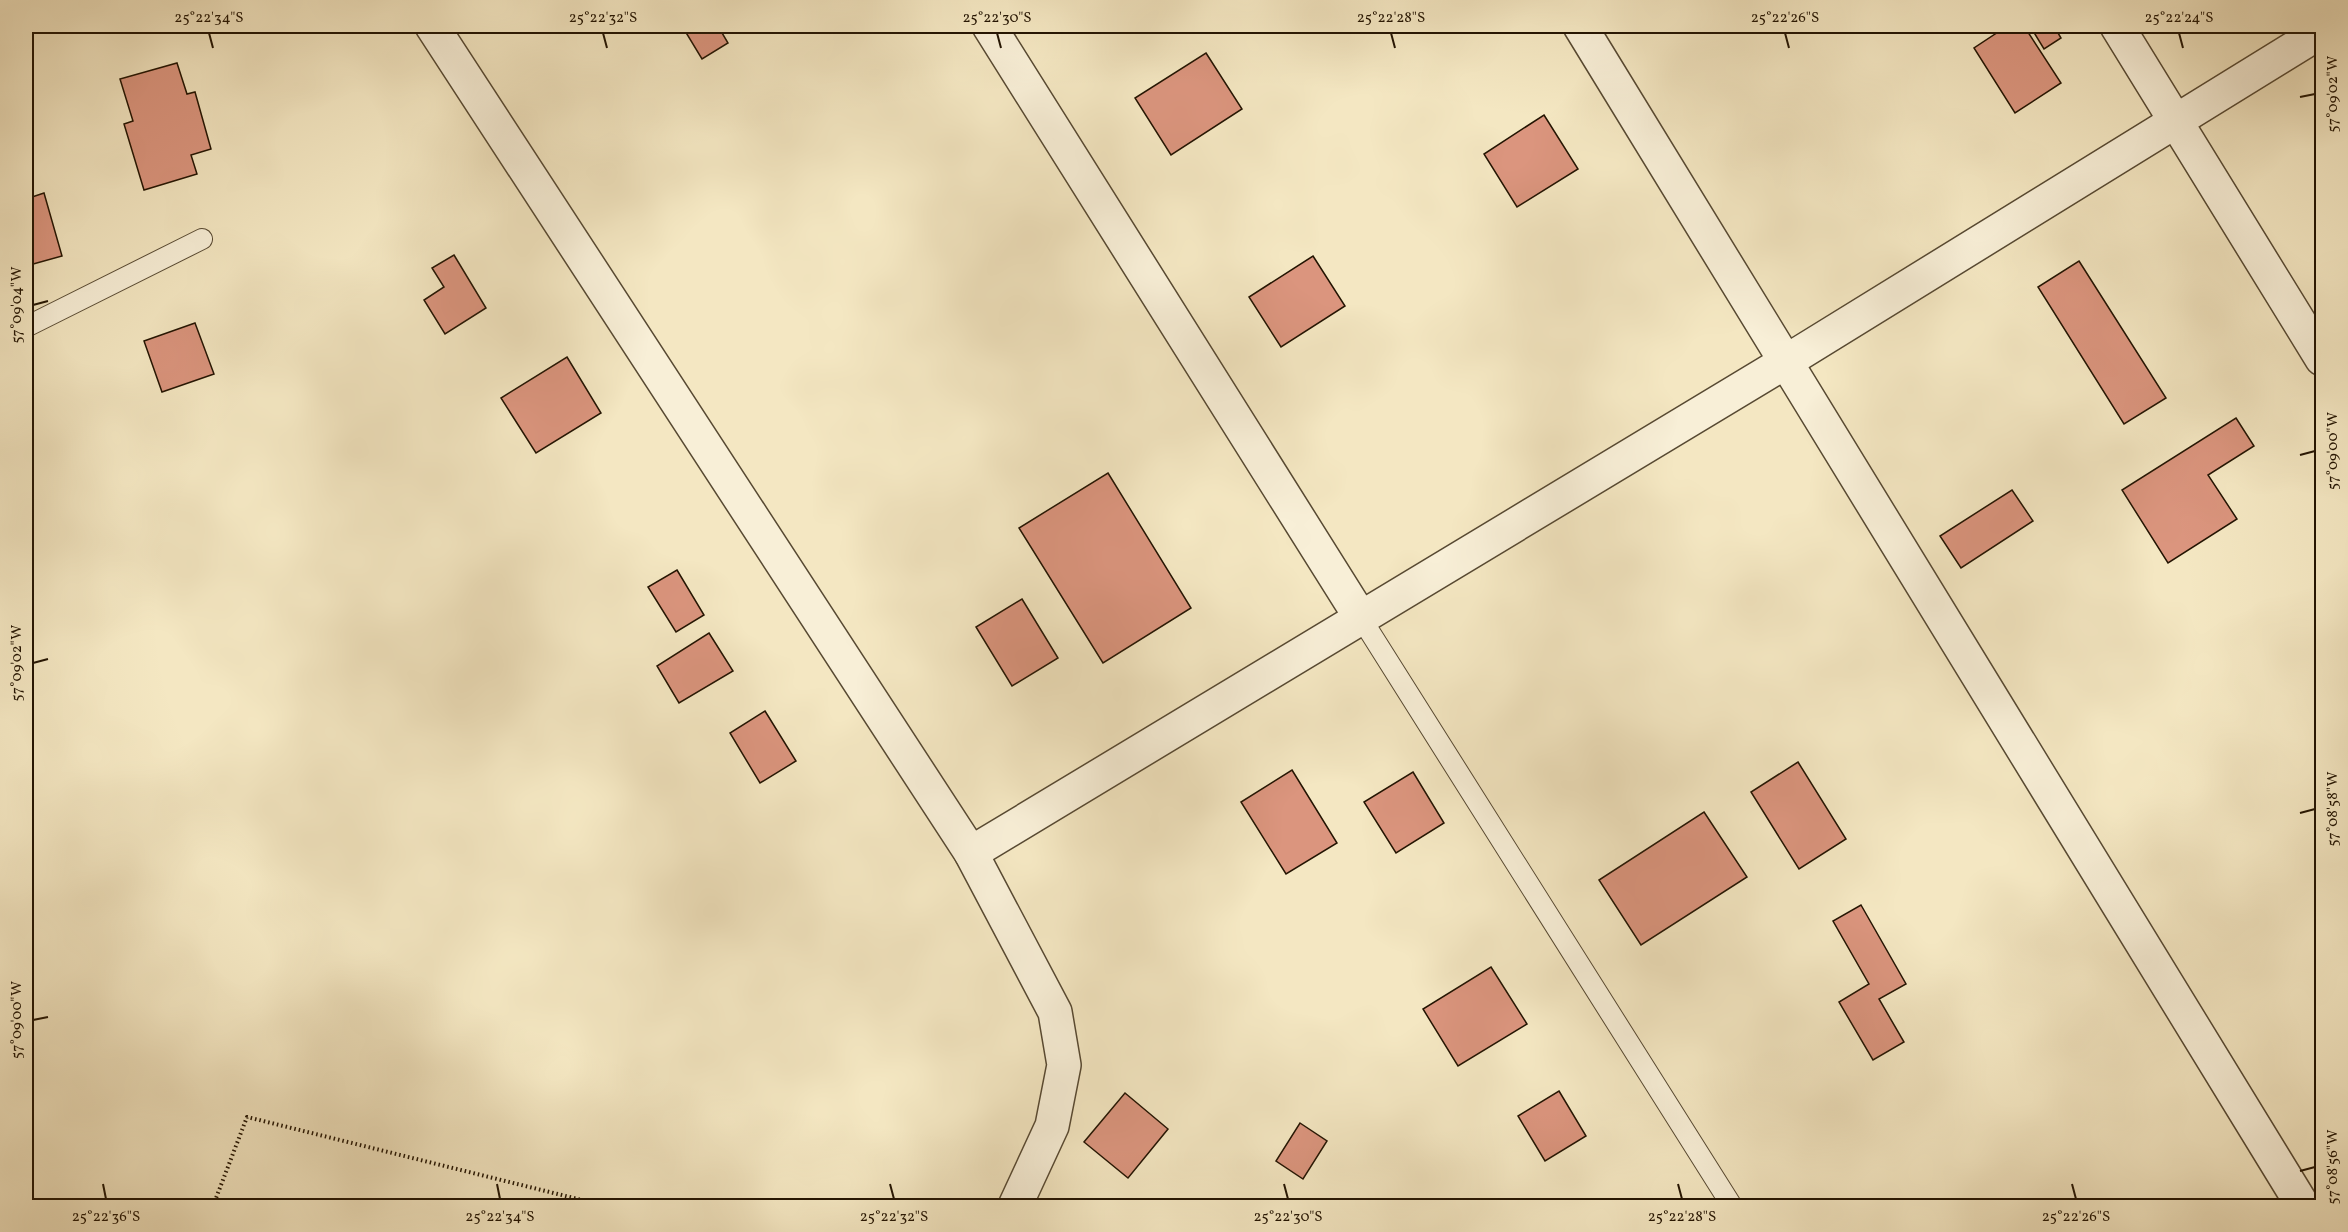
<svg xmlns="http://www.w3.org/2000/svg" width="2348" height="1232" font-family="Vollkorn,serif">
  <style>
    .building { fill: #db957e; stroke: #231402; stroke-width: 1.5 }
    .lines { fill: none; stroke-linecap: round; stroke-linejoin: round }
    .service-casing { stroke: #574932; stroke-width: 22 }
    .minor-casing { stroke: #574932; stroke-width: 36 }
    .path { stroke: #231402; stroke-width: 4; stroke-dasharray: 1.5 3; stroke-linecap: butt }
    .service { stroke: #f8efd7; stroke-width: 20 }
    .minor { stroke: #f8efd7; stroke-width: 33 }
    .ticks { fill: none; stroke: #231402; stroke-width: 2 }
    .neatline { fill: none; stroke: #231402; stroke-width: 2 }
    .ticks-label { font-size: 15px; text-anchor: middle; fill: #231402 }
  </style>
  <rect width="100%" height="100%" fill="#f4e7c2"/>
  <filter id="stains"><feTurbulence type="fractalNoise" baseFrequency=".00333" numOctaves="4"/><feColorMatrix values="0 0 0 0 .2 0 0 0 0 .09 0 0 0 0 .02 0 0 0 .5 -.17"/></filter>
  <radialGradient id="worn" r=".72"><stop offset=".6" stop-color="#630" stop-opacity="0"/><stop offset="1" stop-color="#630" stop-opacity=".3"/></radialGradient>
  <!-- building -->
  <g class="building">
    <polygon points="682,26 718,26 728,43 702,59"/>
    <polygon points="854,26 871,26 858,33"/>
    <polygon points="1994,26 2024,26 2061,83 2015,113 1974,48 1998,32"/>
    <polygon points="2030,26 2054,26 2061,38 2044,49"/>
    <polygon points="1206,53 1242,109 1171,155 1135,98"/>
    <polygon points="177,63 187,94 195,92 211,149 191,155 197,174 144,190 124,124 133,121 120,79"/>
    <polygon points="1544,115 1578,169 1517,207 1484,154"/>
    <polygon points="44,193 62,256 26,266 26,199"/>
    <polygon points="454,255 486,308 445,334 424,300 444,287 432,268"/>
    <polygon points="1313,256 1345,306 1281,347 1249,297"/>
    <polygon points="2079,261 2166,398 2124,424 2038,287"/>
    <polygon points="195,323 214,374 162,392 144,341"/>
    <polygon points="567,357 601,413 536,453 501,398"/>
    <polygon points="2236,418 2254,446 2208,475 2237,519 2168,563 2122,490"/>
    <polygon points="1108,473 1191,608 1103,663 1019,528"/>
    <polygon points="2012,490 2033,521 1961,568 1940,536"/>
    <polygon points="677,570 704,615 676,632 648,587"/>
    <polygon points="1022,599 1058,658 1012,686 976,627"/>
    <polygon points="709,633 733,671 679,703 657,666"/>
    <polygon points="765,711 796,761 760,783 730,733"/>
    <polygon points="1798,762 1846,839 1799,869 1751,792"/>
    <polygon points="1292,770 1337,843 1286,874 1241,802"/>
    <polygon points="1413,772 1444,823 1396,853 1364,802"/>
    <polygon points="1704,812 1747,877 1641,945 1599,880"/>
    <polygon points="1861,905 1906,984 1879,999 1904,1042 1873,1060 1839,1002 1869,984 1833,921"/>
    <polygon points="1491,967 1527,1024 1458,1066 1423,1009"/>
    <polygon points="1559,1091 1586,1136 1545,1161 1518,1116"/>
    <polygon points="1125,1093 1168,1129 1128,1178 1084,1142"/>
    <polygon points="1300,1123 1327,1141 1303,1179 1276,1161"/>
  </g>
  <g class="lines">
    <defs>
      <g id="service">
        <polyline points="26,327 202,239"/>
        <polyline points="1361,618 1732,1206"/>
      </g>
      <g id="minor">
        <polyline points="432,26 971,853 1055,1012 1064,1065 1052,1126 1015,1206"/>
        <polyline points="989,26 1361,618"/>
        <polyline points="1580,26 2303,1206"/>
        <polyline points="2117,26 2322,359"/>
        <polyline points="971,853 1787,361 2322,31"/>
      </g>
    </defs>
    <!-- service casing -->
    <use href="#service" class="service-casing"/>
    <!-- minor casing -->
    <use href="#minor" class="minor-casing"/>
    <!-- path -->
    <polyline class="path" points="213,1206 247,1117 606,1206"/>
    <!-- service -->
    <use href="#service" class="service"/>
    <!-- minor -->
    <use href="#minor" class="minor"/>
  </g>
  <!-- ticks -->
  <path class="ticks" d="M 209,33 L 213,48M 603,33 L 607,48M 997,33 L 1001,48M 1391,33 L 1395,48M 1785,33 L 1789,48M 2179,33 L 2183,48M 2300,97 L 2315,94M 33,305 L 48,301M 2300,455 L 2315,451M 33,663 L 48,659M 2300,813 L 2315,809M 33,1020 L 48,1017M 2300,1171 L 2315,1167M 103,1184 L 106,1199M 497,1184 L 500,1199M 890,1184 L 894,1199M 1284,1184 L 1288,1199M 1678,1184 L 1682,1199M 2072,1184 L 2076,1199"/>
  <!-- margin -->
  <rect width="2348" height="1232" fill="none" stroke="#f4e7c2" stroke-width="66"/>
  <rect x="33" y="33" width="2282" height="1166" class="neatline"/>
  <g class="ticks-label">
    <text x="209" y="22">25°22'34"S</text>
    <text x="603" y="22">25°22'32"S</text>
    <text x="997" y="22">25°22'30"S</text>
    <text x="1391" y="22">25°22'28"S</text>
    <text x="1785" y="22">25°22'26"S</text>
    <text x="2179" y="22">25°22'24"S</text>
    <text transform="translate(2332 94) rotate(-90)" y="5">57°09'02"W</text>
    <text transform="translate(16 305) rotate(-90)" y="5">57°09'04"W</text>
    <text transform="translate(2332 451) rotate(-90)" y="5">57°09'00"W</text>
    <text transform="translate(16 663) rotate(-90)" y="5">57°09'02"W</text>
    <text transform="translate(2332 809) rotate(-90)" y="5">57°08'58"W</text>
    <text transform="translate(16 1020) rotate(-90)" y="5">57°09'00"W</text>
    <text transform="translate(2332 1167) rotate(-90)" y="5">57°08'56"W</text>
    <text x="106" y="1221">25°22'36"S</text>
    <text x="500" y="1221">25°22'34"S</text>
    <text x="894" y="1221">25°22'32"S</text>
    <text x="1288" y="1221">25°22'30"S</text>
    <text x="1682" y="1221">25°22'28"S</text>
    <text x="2076" y="1221">25°22'26"S</text>
  </g>
  <rect width="100%" height="100%" filter="url(#stains)"/>
  <rect width="100%" height="100%" fill="url(#worn)"/>
</svg>
